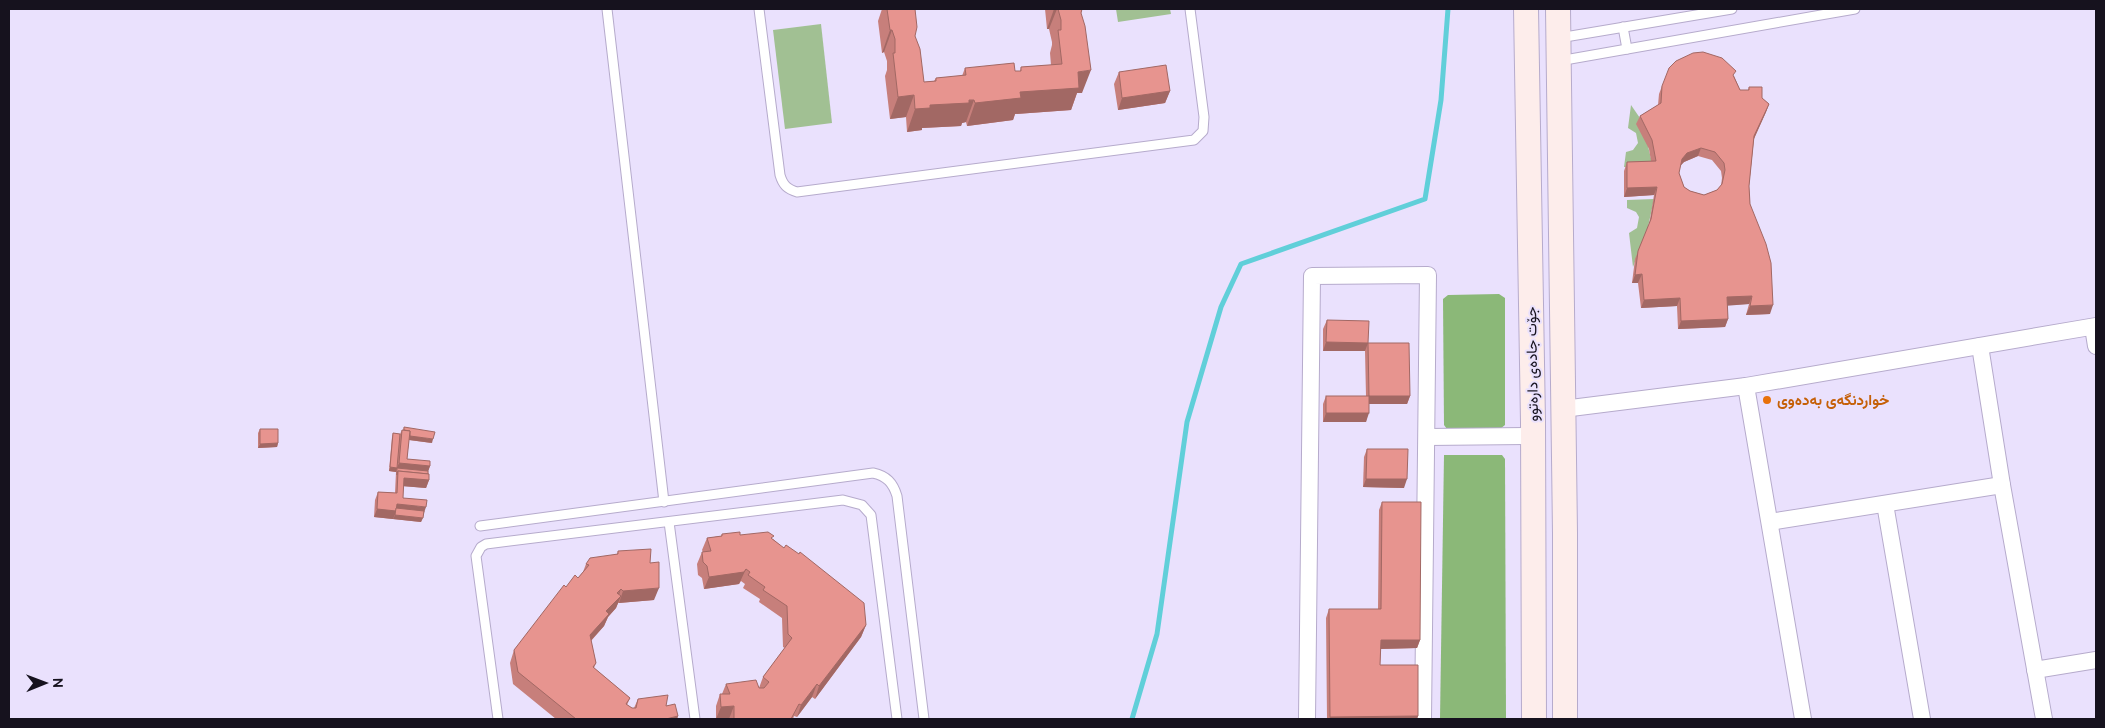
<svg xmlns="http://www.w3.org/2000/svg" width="2105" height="728" font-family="Ubuntu,Vazirmatn,sans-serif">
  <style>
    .green { fill: #a1c093 }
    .forest { fill: #8bb878 }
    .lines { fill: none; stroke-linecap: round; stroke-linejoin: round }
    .stream { stroke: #60cfd9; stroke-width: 5 }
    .service-casing { stroke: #b6abcc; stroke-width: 11 }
    .minor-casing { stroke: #b6abcc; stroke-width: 18 }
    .secondary-casing { stroke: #b6abcc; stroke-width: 26 }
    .service { stroke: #fff; stroke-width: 9 }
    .minor { stroke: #fff; stroke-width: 16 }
    .secondary { stroke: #fdedeb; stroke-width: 24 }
    .wall { fill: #c77f7b; fill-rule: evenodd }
    .shaded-wall { fill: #a26864 }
    .building { fill: #e7948f; stroke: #a26864; fill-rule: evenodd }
    .food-dot { fill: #e8710a; stroke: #eae1fd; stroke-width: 2 }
    .labels { text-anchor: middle; stroke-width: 4; stroke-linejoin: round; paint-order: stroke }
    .street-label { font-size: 15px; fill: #16121e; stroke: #eae1fd }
    .food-label { font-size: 15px; font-weight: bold; fill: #c56008; stroke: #eae1fd; text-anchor: start }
  </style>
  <rect width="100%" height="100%" fill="#eae1fd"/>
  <!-- green -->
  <g class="green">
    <polygon points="1116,9 1170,9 1171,14 1118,22"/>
    <polygon points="821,24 832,123 785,129 773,30"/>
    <polygon points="1631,105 1642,121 1653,167 1624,167 1626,152 1633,150 1638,143 1636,133 1628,128"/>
    <polygon points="1654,199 1648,227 1633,267 1629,233 1637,228 1639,217 1636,212 1627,208 1627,200"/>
  </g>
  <!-- forest -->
  <g class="forest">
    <polygon points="1499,294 1505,298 1505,425 1500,429 1447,429 1444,425 1443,299 1448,295"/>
    <polygon points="1444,455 1502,455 1505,459 1506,719 1440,719"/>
  </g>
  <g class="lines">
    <!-- stream -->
    <polyline class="stream" points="1132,719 1157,634 1187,422 1221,307 1241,264 1425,199 1441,100 1448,9"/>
    <defs>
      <g id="service">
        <polyline points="607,9 664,502"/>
        <path d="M 759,9 L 780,175 C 783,185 787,189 797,192 L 1194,140 L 1203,131 L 1204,117 L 1190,9"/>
        <polyline points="1623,27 1627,49"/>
        <polyline points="1559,38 1732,9"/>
        <polyline points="1559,61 1855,9"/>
        <polyline points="669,522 695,719"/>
        <path d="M 480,526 L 873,473 C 887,476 893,483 897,496 L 924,719"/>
        <polyline points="498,719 476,556 481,547 486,544 843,500 862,505 871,515 897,719"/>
      </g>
      <g id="minor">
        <polyline points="2093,327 2096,346"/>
        <polyline points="1980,346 2002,485 2044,719"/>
        <polyline points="1746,386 1803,719"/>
        <polyline points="1563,409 1746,386 2096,326"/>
        <polyline points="1427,437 1533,436"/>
        <polyline points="1885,504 1922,719"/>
        <polyline points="1770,522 2002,485"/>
        <polyline points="2035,670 2096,660"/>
        <polyline points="1307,719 1312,276 1428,275 1423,719"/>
      </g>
      <g id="secondary">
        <polyline points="1526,9 1533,422 1534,719"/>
        <polyline points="1558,9 1565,533 1565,719"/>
      </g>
    </defs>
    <!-- service casing -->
    <use href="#service" class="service-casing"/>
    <!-- minor casing -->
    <use href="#minor" class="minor-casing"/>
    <!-- secondary casing -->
    <use href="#secondary" class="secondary-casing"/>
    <!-- service -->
    <use href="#service" class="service"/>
    <!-- minor -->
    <use href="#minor" class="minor"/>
    <!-- secondary -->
    <use href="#secondary" class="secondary"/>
  </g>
  <!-- wall -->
  <g class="wall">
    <polygon points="882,9 915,9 915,36 924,82 934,81 936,78 962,76 965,68 1015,71 1020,71 1021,67 1051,65 1050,53 1052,45 1052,42 1049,29 1047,29 1045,9 1082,9 1081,13 1082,93 1077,93 1071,110 1015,114 1013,120 967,126 966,122 962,123 961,126 922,128 922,130 907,132 906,117 890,119 885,76 887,70 887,61 884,52 882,53 878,21"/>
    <polygon points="1119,72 1170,91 1165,103 1118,110 1114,84"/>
    <path d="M 1734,76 L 1740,90 L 1748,90 L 1749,87 L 1762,98 L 1769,104 L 1766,112 L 1754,139 L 1749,186 L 1750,204 L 1770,314 L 1746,315 L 1749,304 L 1727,305 L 1728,319 L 1725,327 L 1678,329 L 1677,306 L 1641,308 L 1638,283 L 1632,283 L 1635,259 L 1649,225 L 1654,195 L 1624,197 L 1624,171 L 1627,162 L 1651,161 L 1649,149 L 1636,124 L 1640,116 L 1658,105 L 1659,94 L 1662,86 ZM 1698,156 L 1712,160 L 1721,171 L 1722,178 L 1721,186 L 1717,190 L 1704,195 L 1690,191 L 1684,187 L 1679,173 L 1680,166 L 1684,162 Z"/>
    <polygon points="1327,320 1368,343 1410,396 1407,404 1369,404 1366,422 1323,422 1323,404 1326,396 1366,396 1365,351 1323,351 1323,329"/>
    <polygon points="404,427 432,443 409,440 407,459 430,466 428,471 429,480 426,488 403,486 403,498 424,511 421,522 374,517 375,500 378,492 395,493 396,472 389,471 392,437 393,433 400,434 402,430 403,430"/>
    <polygon points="260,429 278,443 277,447 258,448 258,433"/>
    <polygon points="1367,449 1404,488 1363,487 1364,457"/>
    <polygon points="1382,502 1420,640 1417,648 1381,649 1380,665 1418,716 1417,719 1327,719 1326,618 1329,609 1378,609 1379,510"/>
    <polygon points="722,534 740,535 773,539 866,625 861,637 815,699 812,697 797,717 794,716 793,719 716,719 716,706 720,694 722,694 726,684 759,688 763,677 785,648 783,647 782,618 759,602 760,599 743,588 745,584 741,581 739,584 704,589 702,578 698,575 697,564 702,552 703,552 702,550 707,538 721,536"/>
    <polygon points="618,551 650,563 654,600 618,603 616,608 608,617 604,626 591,641 596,663 594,668 630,698 627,705 632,708 634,708 638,699 666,706 678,716 677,719 556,719 513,684 510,663 514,650 566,587 578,578 583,572 586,564 617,554"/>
  </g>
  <!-- shaded-wall -->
  <g class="shaded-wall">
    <polygon points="1054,9 1057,9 1049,29 1047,29"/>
    <polygon points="890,30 892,30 884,52 882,53"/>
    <polygon points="1091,70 1082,93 1077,93 1071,110 1015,114 1013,120 967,126 975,103 1020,92 1078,72"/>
    <polygon points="1170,91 1165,103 1118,110 1122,98"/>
    <polygon points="914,95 906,117 890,119 898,97"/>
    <polygon points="974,100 966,122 962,123 961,126 922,128 922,130 907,132 915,109 930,105"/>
    <polygon points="1769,104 1766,112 1751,145 1754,136"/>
    <polygon points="1701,148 1698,156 1684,162 1679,167 1682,159 1687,153"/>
    <polygon points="1657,187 1654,195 1624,197 1627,188"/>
    <polygon points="1642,274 1638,283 1632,283 1635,275"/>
    <polygon points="1752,296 1749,304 1724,306 1727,297"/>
    <polygon points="1680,298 1677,306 1641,308 1644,300"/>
    <polygon points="1773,305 1770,314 1746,315 1750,306"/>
    <polygon points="1728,319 1725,327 1678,329 1681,321"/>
    <polygon points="1326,342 1368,343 1365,351 1323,351"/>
    <polygon points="1369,396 1410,396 1407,404 1366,404"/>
    <polygon points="1326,413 1369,413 1366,422 1323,422"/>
    <polygon points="404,435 433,439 432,443 402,439"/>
    <polygon points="278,443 277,447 258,448 260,444"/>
    <polygon points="399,463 430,466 427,475 397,468"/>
    <polygon points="390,467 397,468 396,472 389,471"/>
    <polygon points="398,475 429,480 426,488 401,486"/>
    <polygon points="1366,479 1407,479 1404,488 1363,487"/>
    <polygon points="397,504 426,507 423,516 396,512 393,519 374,517 377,509"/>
    <polygon points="395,515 423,518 421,522 393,519"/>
    <polygon points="746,569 739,584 704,589 709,577"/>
    <polygon points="659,588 654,600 619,603 623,591"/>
    <polygon points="621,589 617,600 621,596 616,608 608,617 604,626 585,647 590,635"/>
    <polygon points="866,625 861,637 815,699 819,686"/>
    <polygon points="1381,640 1420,640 1417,648 1378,649"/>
    <polygon points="817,684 812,697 797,717 801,705"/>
    <polygon points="734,706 729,719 716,719 721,707"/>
    <polygon points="678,716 677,719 666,719"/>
    <polygon points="1418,716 1417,719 1329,719 1330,717"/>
  </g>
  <!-- building -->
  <g class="building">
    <polygon points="887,9 915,9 917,27 915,36 920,49 924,82 936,81 936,78 966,75 965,68 1014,63 1015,71 1021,71 1021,67 1062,64 1058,30 1061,30 1061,20 1058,9 1082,9 1081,13 1085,26 1091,70 1078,72 1079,88 1020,92 1021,98 975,103 974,100 969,100 969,103 930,105 930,108 915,109 914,95 898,97 893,53 895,53 895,39 892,30 890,30"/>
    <path d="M 1703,52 L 1722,58 L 1736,71 L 1733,75 L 1740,90 L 1749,90 L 1749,87 L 1762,87 L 1762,98 L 1769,104 L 1754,136 L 1749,186 L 1750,204 L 1766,244 L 1771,263 L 1773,305 L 1750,306 L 1752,296 L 1727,297 L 1728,319 L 1681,321 L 1680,298 L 1644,300 L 1642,274 L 1635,275 L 1638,251 L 1651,219 L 1657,187 L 1627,188 L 1627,162 L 1656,161 L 1652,140 L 1640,116 L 1661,103 L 1662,86 L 1669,68 L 1676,61 L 1693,53 ZM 1701,148 L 1715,152 L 1724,163 L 1725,170 L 1722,184 L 1717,190 L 1704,195 L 1690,191 L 1684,187 L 1679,173 L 1682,159 L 1687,153 Z"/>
    <polygon points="1166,65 1170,91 1122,98 1119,72"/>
    <polygon points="1327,320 1369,321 1368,343 1409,343 1410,396 1369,396 1368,343 1326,342"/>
    <rect x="1326" y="396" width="43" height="17"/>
    <polygon points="404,427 435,432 433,439 410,436 410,431 404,430"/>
    <polygon points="260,429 278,429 278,443 260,444"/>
    <polygon points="402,430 410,431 407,459 430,461 430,466 399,463"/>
    <polygon points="393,433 400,434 397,468 428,471 428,474 398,471 397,475 397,468 390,467"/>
    <polygon points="1367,449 1408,449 1407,479 1366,479"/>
    <polygon points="398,471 429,474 429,480 404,478 403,498 427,500 426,507 397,504 396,511 377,509 378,492 397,493"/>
    <polygon points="1382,502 1421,502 1420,640 1381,640 1380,665 1418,665 1418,716 1330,717 1329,609 1381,609"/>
    <polygon points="396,508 424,511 423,518 395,515"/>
    <polygon points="740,532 740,535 768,532 774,536 771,538 784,548 786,545 799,554 800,552 864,603 866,625 819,686 817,684 801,705 799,704 791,719 734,719 734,706 721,707 720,694 730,694 726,684 756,680 759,688 764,688 769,682 763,677 792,638 788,634 787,606 763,590 765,587 748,575 750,572 746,569 744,572 709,577 707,566 703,562 702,552 711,551 707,538 722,536 722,534"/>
    <polygon points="651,549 650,563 659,562 659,588 623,591 621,589 617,593 621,596 606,611 609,614 590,635 596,663 593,667 630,698 626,704 632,708 636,708 638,699 668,695 666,706 675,704 678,716 666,719 581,719 580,718 579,719 576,719 518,672 514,650 564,585 566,587 575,575 578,578 589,565 586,564 590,558 618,554 618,551"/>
  </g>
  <!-- markers -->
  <circle class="food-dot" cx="1767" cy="400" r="5"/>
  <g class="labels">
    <!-- street labels -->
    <g class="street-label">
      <text transform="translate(1532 364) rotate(-91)" y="5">جۆت جادەی دارەتوو</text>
    </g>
    <!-- food labels -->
    <g class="food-label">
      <text x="1777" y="405">خواردنگەی بەدەوی</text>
    </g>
  </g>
  <!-- border -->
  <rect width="2105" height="728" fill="none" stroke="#16121e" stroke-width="20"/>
  <!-- north arrow -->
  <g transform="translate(45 683) rotate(89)" stroke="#eae1fd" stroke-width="4" paint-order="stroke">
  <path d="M0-4L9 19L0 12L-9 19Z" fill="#16121e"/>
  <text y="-8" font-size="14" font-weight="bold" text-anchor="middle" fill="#16121e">N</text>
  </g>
</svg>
